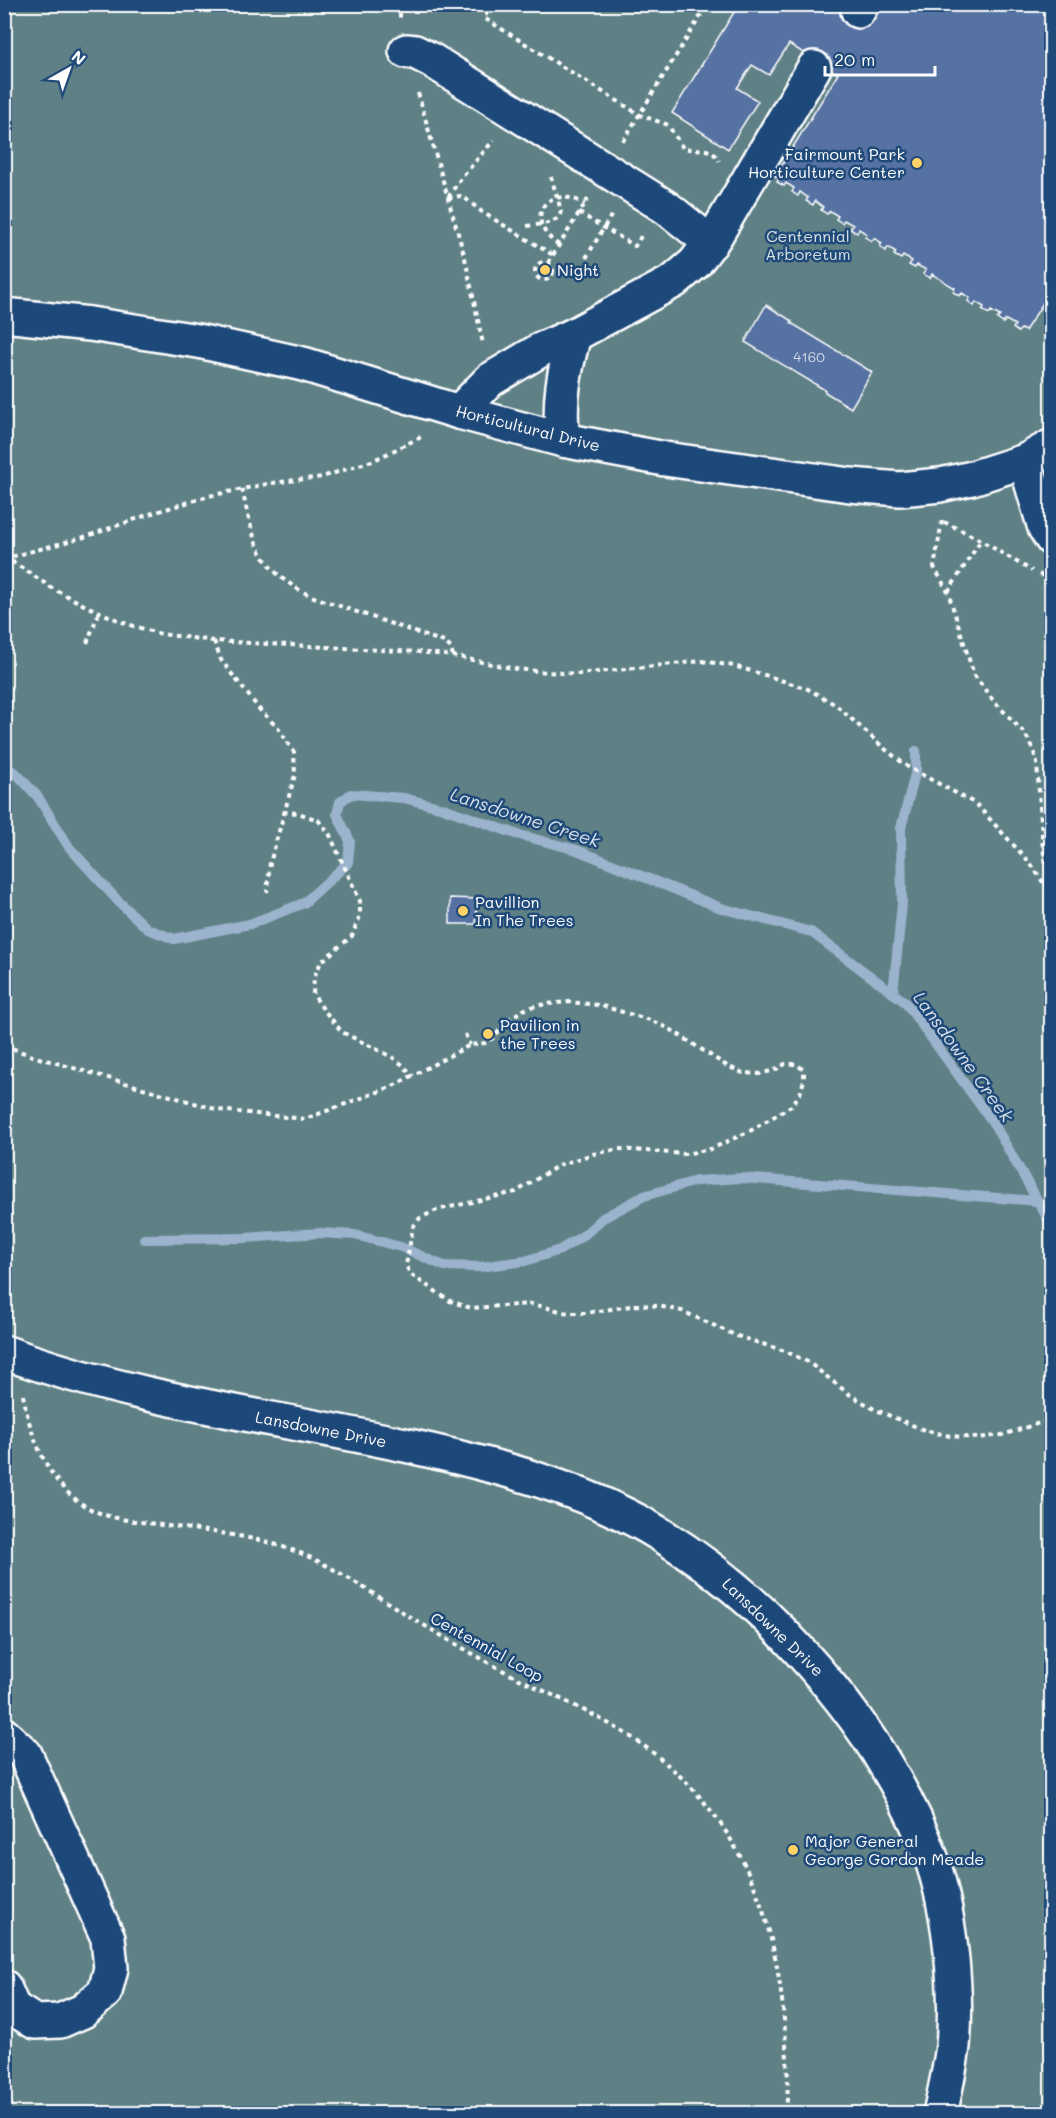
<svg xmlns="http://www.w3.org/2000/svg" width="1056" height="2118" font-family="Mali,sans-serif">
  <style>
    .green { fill: #5e8186; stroke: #aec0c2; stroke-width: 1.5 }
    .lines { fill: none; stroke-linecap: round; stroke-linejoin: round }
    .stream { stroke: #9bb3cd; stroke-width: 10 }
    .building { fill: #5672a3; stroke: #fff; stroke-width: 1.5 }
    .minor-casing { stroke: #fff; stroke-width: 38 }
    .path { stroke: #fff; stroke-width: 4; stroke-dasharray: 4.5 4.5; stroke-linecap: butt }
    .minor { stroke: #1f4a7a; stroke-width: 33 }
    .poi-dot { fill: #ffd166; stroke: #1f4a7a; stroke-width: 2 }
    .labels { text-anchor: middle; stroke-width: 5; stroke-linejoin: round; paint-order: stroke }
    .number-label { font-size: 14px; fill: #d5dce8 }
    .poi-label { font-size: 16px; fill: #fff; stroke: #1f4a7a; text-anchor: start }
    .park-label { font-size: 16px; fill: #d7e0e1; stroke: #1f4a7a }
    .street-label { font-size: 16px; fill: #fff; stroke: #1f4a7a }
    .water-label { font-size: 18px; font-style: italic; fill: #d6e0ea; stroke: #1f4a7a }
  </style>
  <rect width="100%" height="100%" fill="#1f4a7a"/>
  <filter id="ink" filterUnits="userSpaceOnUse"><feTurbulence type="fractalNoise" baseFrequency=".0167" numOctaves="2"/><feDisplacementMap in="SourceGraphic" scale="12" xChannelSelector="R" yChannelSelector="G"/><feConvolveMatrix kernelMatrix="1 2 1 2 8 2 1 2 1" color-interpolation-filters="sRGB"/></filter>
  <g filter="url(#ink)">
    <!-- green -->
    <polygon class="green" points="5,5 1051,5 1051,2113 5,2114"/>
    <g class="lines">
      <!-- stream -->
      <g class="stream">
        <polyline points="4,766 16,773 38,797 69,847 118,901 148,929 174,939 250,924 304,903 348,863 350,841 337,814 340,802 351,794 404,798 443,808 516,834 577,850 721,908 811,932 905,1002 994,1124 1052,1226"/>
        <polyline points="893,993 902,904 901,828 916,770 916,751"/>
        <polyline points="144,1239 243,1238 320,1233 355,1235 401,1247 444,1266 479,1267 525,1261 560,1250 584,1235 603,1218 644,1196 696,1181 741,1178 1038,1201"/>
      </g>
    </g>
    <!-- building -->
    <g class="building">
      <polygon points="739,4 842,4 870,22 881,4 1052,4 1052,289 1025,331 1021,329 1018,332 1013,328 1015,325 1006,320 1003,323 997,319 1000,316 991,311 989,314 982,310 984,307 976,302 974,306 968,301 970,298 962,293 960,296 953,292 955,288 932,274 930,278 923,274 926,270 917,265 915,268 909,265 912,261 903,256 901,259 894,255 896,252 888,247 886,251 880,246 882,243 874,238 872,241 865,237 867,234 859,229 857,233 850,229 853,225 844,220 842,223 836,219 838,216 830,211 827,214 821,210 823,207 815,201 813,205 806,201 808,198 800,192 798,196 792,192 794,188 786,183 784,186 777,182 779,179 775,176 838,74 789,44 769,75 752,65 737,88 758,101 728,149 672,113"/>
      <polygon points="766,305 792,321 791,323 872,372 851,408 825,392 825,390 745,342"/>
      <polygon points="450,898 477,899 476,924 450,924"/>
    </g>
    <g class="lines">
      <defs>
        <g id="minor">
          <polyline points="858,11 862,4"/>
          <polyline points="406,51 415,52 431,60 667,208 711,243"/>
          <polyline points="4,315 90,324 198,341 303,364 459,412 563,440 665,459 850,485 900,489 940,485 972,478 1025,461 1052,446"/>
          <polyline points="459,412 490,380 542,349 574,335 674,281 695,263 716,235 814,68"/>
          <path d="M 563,440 C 558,402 564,372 574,335"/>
          <polyline points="1025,461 1045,528 1052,539"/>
          <path d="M 4,1352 C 136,1401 278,1417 414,1447 C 494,1465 576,1486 648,1527 C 698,1556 743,1592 783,1633 C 823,1675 859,1718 888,1769 C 904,1796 919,1825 930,1855 C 950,1907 958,1991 953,2046 C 950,2069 945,2091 940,2114"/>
          <polyline points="4,1735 25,1754 108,1938 111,1968 105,1992 83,2011 60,2021 35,2022 13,2008 4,1987"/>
        </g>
      </defs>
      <!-- minor casing -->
      <use href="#minor" class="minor-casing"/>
      <!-- path -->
      <g class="path">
        <polyline points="400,4 400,19"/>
        <path d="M 492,4 L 484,18 L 640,115 L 668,125 L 683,148 C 698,152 710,144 719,161"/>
        <polyline points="418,93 465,258 483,344"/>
        <polyline points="623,141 708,4"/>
        <polyline points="448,197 462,177 494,140"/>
        <polyline points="448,198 460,196 466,199 482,212 553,255"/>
        <polyline points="579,213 635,246 643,233"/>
        <path d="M 527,226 C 539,224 560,225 561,210 L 551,177"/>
        <path d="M 559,245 C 523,222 543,181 585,204"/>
        <polyline points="586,258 612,214"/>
        <circle cx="544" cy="271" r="9"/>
        <polyline points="548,263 588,199"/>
        <path d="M 242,489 C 254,543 258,570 311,596 L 444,642 L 451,648 L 453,656"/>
        <polyline points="942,521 934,567 948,592 974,675 992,699 1025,734 1032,746 1037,763 1043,850 1051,878 1045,886"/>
        <polyline points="944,522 975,537 1032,571"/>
        <polyline points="4,556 7,558 88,536 156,512 209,496 272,483 322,477 372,461 421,437"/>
        <polyline points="4,559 7,558 52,588 86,606 127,624 161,634 214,641 419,652 453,656 516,669 547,672 579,674 702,661 734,666 768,676 808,689 836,705 885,749 908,767 976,804 1031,864 1052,896"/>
        <polyline points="1039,574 1052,580"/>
        <polyline points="948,592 981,540"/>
        <polyline points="214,641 221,660 260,710 278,728 294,752 295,775 270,863 267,892"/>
        <polyline points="87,643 99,612"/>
        <polyline points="283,812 298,813 318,820 329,833 360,901 360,916 352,936 321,962 314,977 313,994 323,1009 342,1032 392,1057 403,1065 413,1076"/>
        <polyline points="465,1034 470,1045"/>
        <polyline points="4,1045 32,1056 219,1110 305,1119 391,1087 470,1045 485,1043 493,1038 510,1018 527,1008 546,1004 569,1002 599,1005 650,1020 670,1029 727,1066 743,1073 759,1074 775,1070 785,1064 796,1064 804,1070 804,1080 800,1094 791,1106 750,1131 711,1149 685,1154 619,1149 593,1154 559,1165 516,1192 437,1210 420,1218 413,1227 406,1265 410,1274 450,1301 471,1308 532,1304 568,1313 586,1313 636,1305 658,1306 682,1311 737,1336 785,1351 808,1362 849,1394 876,1410 924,1430 950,1436 978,1438 1002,1435 1052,1419"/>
        <path d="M 23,1395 C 30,1435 47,1481 82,1504 C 104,1519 130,1520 155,1524 C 200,1531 249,1534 292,1550 C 323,1561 351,1580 379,1597 C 413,1619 448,1640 484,1660 C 539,1692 602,1713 652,1752 C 744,1823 777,1920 785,2032 C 787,2058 790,2088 785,2114"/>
      </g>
      <!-- minor -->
      <use href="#minor" class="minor"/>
    </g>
  </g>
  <!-- markers -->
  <g class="poi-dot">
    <circle cx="917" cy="163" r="6"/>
    <circle cx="545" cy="270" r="6"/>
    <circle cx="463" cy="911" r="6"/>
    <circle cx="488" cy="1034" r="6"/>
    <circle cx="793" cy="1850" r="6"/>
  </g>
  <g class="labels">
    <!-- number labels -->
    <g class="number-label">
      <text x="809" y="362">4160</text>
    </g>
    <!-- poi labels -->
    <g class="poi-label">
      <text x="905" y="160" text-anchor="end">Fairmount Park<tspan x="905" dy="18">Horticulture Center</tspan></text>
      <text x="557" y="276">Night</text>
      <text x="475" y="908">Pavillion<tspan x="475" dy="18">In The Trees</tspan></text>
      <text x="500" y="1031">Pavilion in<tspan x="500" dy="18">the Trees</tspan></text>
      <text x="805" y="1847">Major General<tspan x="805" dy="18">George Gordon Meade</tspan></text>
    </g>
    <!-- park labels -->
    <g class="park-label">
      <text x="808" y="242">Centennial<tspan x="808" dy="18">Arboretum</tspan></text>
    </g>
    <!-- street labels -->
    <g class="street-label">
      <text transform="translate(528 428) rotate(14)" y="6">Horticultural Drive</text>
      <text transform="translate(321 1429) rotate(11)" y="6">Lansdowne Drive</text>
      <text transform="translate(773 1627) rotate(44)" y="6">Lansdowne Drive</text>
      <text transform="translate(487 1647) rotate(29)" y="6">Centennial Loop</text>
    </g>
    <!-- water labels -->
    <g class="water-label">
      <text transform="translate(525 818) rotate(18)" y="6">Lansdowne Creek</text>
      <text transform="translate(963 1057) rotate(54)" y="6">Lansdowne Creek</text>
    </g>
  </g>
  <!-- margin -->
  <rect width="1056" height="2118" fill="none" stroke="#1f4a7a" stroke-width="24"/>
  <rect x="12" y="12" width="1032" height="2094" fill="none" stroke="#fff" stroke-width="2" filter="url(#ink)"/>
  <!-- north arrow -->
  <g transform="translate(69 69) rotate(40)" stroke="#1f4a7a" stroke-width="4.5" paint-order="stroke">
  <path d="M0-4.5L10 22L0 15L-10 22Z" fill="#ffffff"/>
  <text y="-9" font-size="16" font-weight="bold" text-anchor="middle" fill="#ffffff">N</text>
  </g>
  <!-- scale -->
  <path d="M825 66v9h110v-9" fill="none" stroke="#ffffff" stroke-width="3"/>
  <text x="834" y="66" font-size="18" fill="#ffffff" stroke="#1f4a7a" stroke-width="4.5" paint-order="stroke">20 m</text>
</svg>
